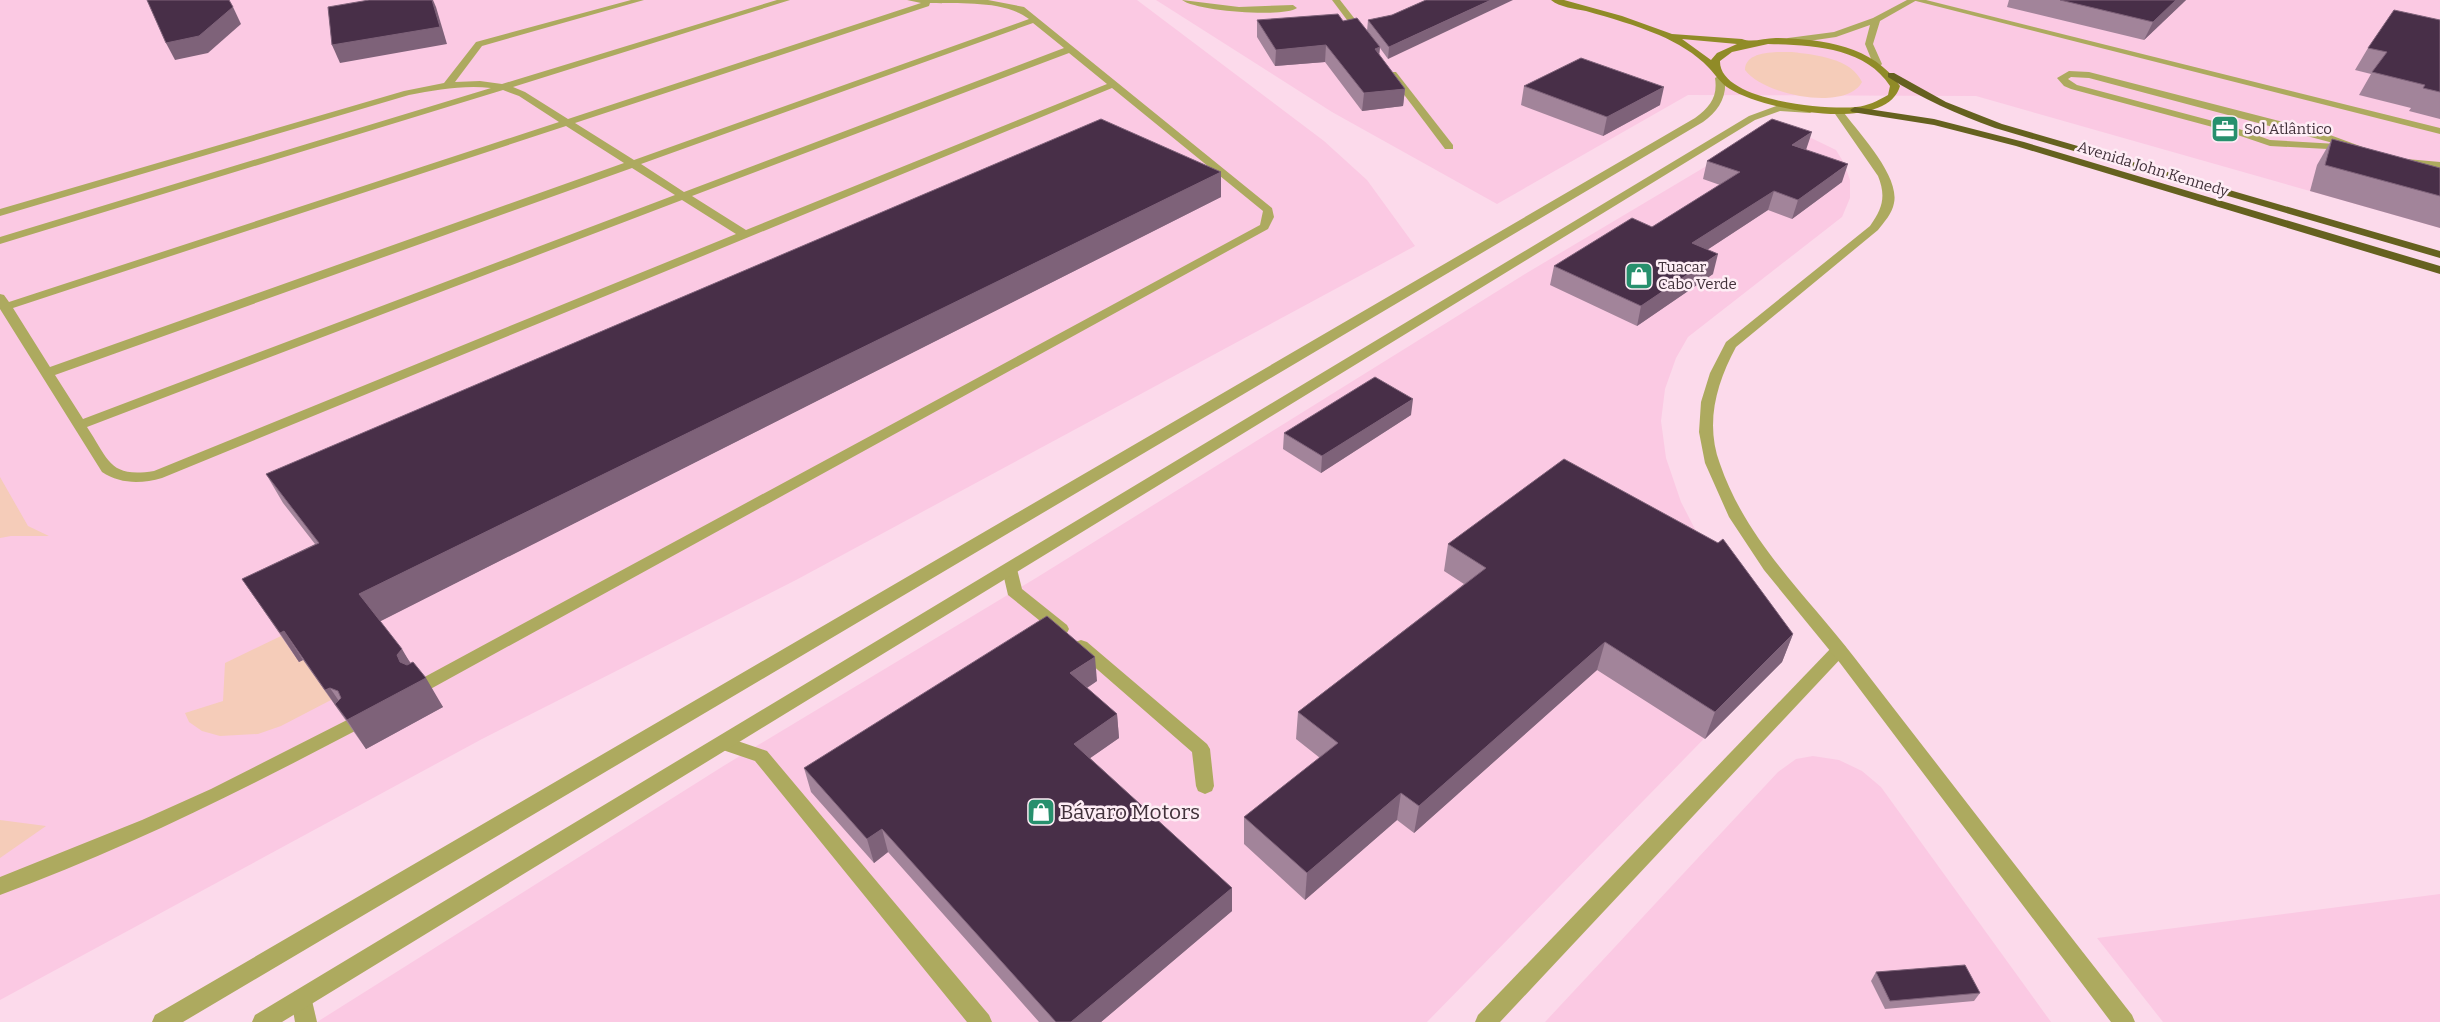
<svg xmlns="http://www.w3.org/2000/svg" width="2440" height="1022" font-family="Bitter,serif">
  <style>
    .built { fill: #fbc9e3 }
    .green { fill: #f5ccb9 }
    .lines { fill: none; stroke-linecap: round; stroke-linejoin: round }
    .lane { fill: #adaa5f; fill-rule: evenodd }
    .street { fill: #adaa5f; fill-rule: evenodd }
    .secondary { fill: #908b27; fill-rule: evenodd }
    .highway { fill: #65611f; fill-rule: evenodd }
    .wall { fill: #a2849a }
    .shaded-wall { fill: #7e6279 }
    .building { fill: #482f48; stroke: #7e6279 }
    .labels { text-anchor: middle; stroke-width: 5; stroke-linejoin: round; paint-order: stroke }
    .far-poi-label { font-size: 15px; fill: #41313a; stroke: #feedf5; text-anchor: start }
    .far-street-label { font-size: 15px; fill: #41313a; stroke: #feedf5 }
    .near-poi-label { font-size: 21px; fill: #41313a; stroke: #feedf5; text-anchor: start }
  </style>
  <rect width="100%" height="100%" fill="#fcdaeb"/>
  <!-- built -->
  <g class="built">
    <polygon points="0,0 1137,0 1324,141 1367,180 1415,246 796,580 482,739 0,1000"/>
    <polygon points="1156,0 2440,0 2440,228 1976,96 1688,95 1497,204 1332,112"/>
    <polygon points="1762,133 1807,136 1836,150 1844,163 1850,180 1850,198 1842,217 1688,337 1676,358 1665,389 1661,421 1666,458 1681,502 1714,566 1734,708 1427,1022 317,1022 725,765 1036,578 1525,274"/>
    <polygon points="1813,756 1839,760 1862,771 1881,787 2051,1022 1545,1022 1778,772 1796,759"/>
    <polygon points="2440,894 2440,1022 2163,1022 2097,938"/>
  </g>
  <!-- green -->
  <g class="green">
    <path d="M 1792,52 C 1816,55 1851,58 1862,82 C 1846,112 1763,95 1745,70 C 1745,50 1778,52 1792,52 Z"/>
    <polygon points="0,477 28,526 49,536 11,536 0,538"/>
    <polygon points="377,623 331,700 281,726 258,734 220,736 202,731 189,722 185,713 223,701 225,663 281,636 299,662"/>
    <polygon points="0,820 46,826 0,858"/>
  </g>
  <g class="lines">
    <!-- lane -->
    <g class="lane">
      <path d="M 631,0 L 644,0 L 482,46 L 455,82 L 480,81 L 502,84 L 777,0 L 790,0 L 513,87 L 525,92 L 568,119 L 921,3 L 907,0 L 988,0 L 1024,7 L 1272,208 L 1274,217 L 1268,229 L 425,692 L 419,690 L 416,685 L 419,680 L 1260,225 L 1263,211 L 1112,88 L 162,478 C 141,484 120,484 102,472 L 0,309 L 0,294 L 4,295 L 9,302 L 559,122 L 519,96 L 503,90 L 0,244 L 0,237 L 491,88 C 463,85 436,90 409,95 L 0,216 L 0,209 L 404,91 L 444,83 L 476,42 ZM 930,3 C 961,4 1004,0 1029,19 L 634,160 L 575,123 L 929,6 ZM 1033,23 L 1064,48 L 684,192 L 641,164 ZM 1069,53 L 1107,84 L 746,230 L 692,196 ZM 566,126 L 624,163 L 50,367 L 13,308 ZM 632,168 L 675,195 L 83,419 L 55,375 ZM 682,200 L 736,234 L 154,471 C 109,478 109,460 87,427 Z"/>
      <path d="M 1182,0 L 1239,7 L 1293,5 L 1297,8 C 1283,18 1196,11 1182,0 Z"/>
      <polygon points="1332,0 1340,0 1365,32 1365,36 1359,36"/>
      <polygon points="1912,0 1926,0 2440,128 2440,134"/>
      <path d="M 2069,71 L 2089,72 L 2322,132 L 2368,149 L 2363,152 L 2350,148 L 2346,150 L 2270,146 L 2220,129 L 2071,89 L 2064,86 L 2057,78 ZM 2071,77 L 2089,78 L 2337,144 L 2270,140 L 2228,125 L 2077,85 L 2068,79 Z"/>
      <polygon points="1390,72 1396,72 1453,145 1453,149 1445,149 1390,76"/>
      <polygon points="2407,159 2440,162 2440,168 2403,164 2403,160"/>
      <polygon points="1010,564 1016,565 1022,589 1067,625 1069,629 1067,633 1061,635 1055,633 1008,595 1002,569 1004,565"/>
      <polygon points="1081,640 1087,642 1207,744 1210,749 1214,786 1212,791 1205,794 1198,791 1196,786 1192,752 1075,650 1073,646 1075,642"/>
      <polygon points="1839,644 1845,646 1847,650 1845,654 1500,1022 1475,1022 1478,1015 1833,646"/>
      <path d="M 349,719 L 355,721 L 358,726 L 355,731 C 239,792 123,850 0,895 L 0,877 L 142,820 L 211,789 Z"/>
      <polygon points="723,736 767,751 989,1015 992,1022 967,1022 755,761 717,748 714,743 717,738"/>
      <polygon points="302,989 310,992 317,1022 295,1022 291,999 294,992"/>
    </g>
    <!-- street -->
    <g class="street">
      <polygon points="1907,0 1917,0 1880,21 1873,44 1882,64 1880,66 1874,66 1865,44 1870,25 1836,37 1788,44 1784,41 1788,38 1834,32 1873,18"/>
      <path d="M 1720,75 L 1725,78 C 1727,98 1718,111 1703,122 L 183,1022 L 152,1022 L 155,1015 L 1695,118 C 1710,107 1718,97 1715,78 Z"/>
      <polygon points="1779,105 1810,107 1815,110 1810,113 1780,111 1755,120 282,1022 252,1022 255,1015 1749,116"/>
      <path d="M 1838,108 L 1841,109 C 1857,131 1900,175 1894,203 C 1892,214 1884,222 1878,230 L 1736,347 C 1716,384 1705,424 1720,464 C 1746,540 1806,595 1854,657 C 1946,776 2039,896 2132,1015 L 2135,1022 L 2111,1022 L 1840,663 L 1764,570 L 1729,517 L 1705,463 L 1699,432 L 1701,402 L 1710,373 L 1726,342 L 1870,226 C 1883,208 1886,196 1878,176 L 1833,111 Z"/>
    </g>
    <!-- secondary -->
    <path class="secondary" d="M 1551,0 L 1564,0 L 1622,16 L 1672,34 L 1742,39 C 1752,43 1764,38 1776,38 C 1821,39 1873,45 1900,86 C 1886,135 1761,109 1730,89 C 1720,83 1716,75 1709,68 C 1695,53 1677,43 1659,35 C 1635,25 1611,18 1586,11 C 1576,9 1559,7 1551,0 ZM 1682,39 L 1737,44 L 1717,53 L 1711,60 ZM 1768,44 C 1811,45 1865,47 1890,86 L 1888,95 C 1877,101 1868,106 1856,107 C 1826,110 1719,101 1720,61 L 1732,52 Z"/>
    <!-- highway -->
    <g class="highway">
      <path d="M 1888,73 L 1894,73 L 1946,102 L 2002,124 L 2440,251 L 2440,258 L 1995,128 C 1957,114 1922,99 1888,77 Z"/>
      <polygon points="1855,107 1934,119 2024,142 2440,266 2440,274 2016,146 1934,125 1852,112 1850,110"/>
    </g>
  </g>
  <!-- wall -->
  <g class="wall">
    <polygon points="1426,0 1388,59 1380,48 1379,55 1405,89 1403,106 1362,111 1325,62 1275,66 1257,37 1257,20 1343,21 1367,31 1368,20 1392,15"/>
    <polygon points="2009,0 2186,0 2144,40 2007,7"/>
    <polygon points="2440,20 2440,119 2409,111 2411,108 2359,95 2371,74 2355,70 2368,48"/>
    <polygon points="1524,86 1660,105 1603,136 1521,105"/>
    <polygon points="2332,139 2440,168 2440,228 2310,191 2317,165"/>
    <polygon points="1806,150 1842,182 1792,219 1768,210 1707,250 1713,274 1637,326 1550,285 1554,266 1652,227 1720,185 1703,179 1707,161"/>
    <polygon points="1221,172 1221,197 380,621 443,707 366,749 303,660 299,662 242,579 315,544 283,503 266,474"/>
    <polygon points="1411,415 1321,473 1283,449 1284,433"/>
    <polygon points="1448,544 1793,634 1782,662 1705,739 1597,670 1414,833 1397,820 1305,900 1244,844 1244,817 1320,758 1296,739 1298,712 1464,584 1444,571"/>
    <polygon points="1097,681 1087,688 1117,714 1119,738 1090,758 1232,888 1232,911 1101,1022 1039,1022 888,852 874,863 811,792 804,768"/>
    <polygon points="1876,972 1980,993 1974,1001 1885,1009 1871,981"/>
  </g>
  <!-- shaded-wall -->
  <g class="shaded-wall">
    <polygon points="432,0 433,0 436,7 447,44 340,63 332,45"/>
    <polygon points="1491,0 1513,0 1388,59 1389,47"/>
    <polygon points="2176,0 2186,0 2144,40 2153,22"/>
    <polygon points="233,7 241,24 208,53 175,60 166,43"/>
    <polygon points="1326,45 1325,62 1275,66 1276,50"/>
    <polygon points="1380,47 1378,64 1375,49"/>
    <polygon points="1664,87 1660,105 1603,136 1607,117"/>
    <polygon points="1405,89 1403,106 1362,111 1364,93"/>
    <polygon points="1812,132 1806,150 1792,145"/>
    <polygon points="1848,164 1842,182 1792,219 1798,200"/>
    <polygon points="1221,172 1221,197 377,623 359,594"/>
    <polygon points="1774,191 1768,210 1687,263 1692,243"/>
    <polygon points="1718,254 1713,274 1637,326 1641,306"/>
    <polygon points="1413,399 1411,415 1321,473 1322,456"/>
    <polygon points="284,631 303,660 299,662 280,633"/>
    <polygon points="1793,634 1782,662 1705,739 1715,712"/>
    <polygon points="1605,642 1597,670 1414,833 1419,806"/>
    <polygon points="402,649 419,678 426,678 443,707 366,749 347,720"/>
    <polygon points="1095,657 1097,681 1073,697 1070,673"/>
    <polygon points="330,688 350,717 335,704 345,719 325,690"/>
    <polygon points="1117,714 1119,738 1076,768 1074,744"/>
    <polygon points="1401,793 1397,820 1305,900 1307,873"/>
    <polygon points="882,829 888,852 874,863 867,839"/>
    <polygon points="1232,888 1232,911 1101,1022 1071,1022"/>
  </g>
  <!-- building -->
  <g class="building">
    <polygon points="147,0 229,0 233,7 199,36 166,43"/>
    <polygon points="369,0 432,0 440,27 332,45 328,7"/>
    <polygon points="1426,0 1491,0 1389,47 1368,20 1392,15"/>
    <polygon points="2060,0 2176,0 2153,22"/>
    <polygon points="2394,10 2440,20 2440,92 2423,88 2425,85 2372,72 2387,52 2368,48"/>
    <polygon points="1338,14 1343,21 1357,18 1380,47 1375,49 1405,89 1364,93 1326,45 1276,50 1257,20"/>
    <polygon points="1581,58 1664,87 1607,117 1524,86"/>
    <polygon points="1101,119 1221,172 359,594 402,649 397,655 400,662 407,665 413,662 426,678 347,720 335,704 341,698 338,691 330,688 325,690 284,631 280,633 242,579 319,543 266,474"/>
    <polygon points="1772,119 1812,132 1792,145 1848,164 1798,200 1774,191 1692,243 1718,254 1641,306 1554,266 1632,218 1652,227 1740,172 1707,161"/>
    <polygon points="2332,139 2440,168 2440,196 2325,165"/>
    <polygon points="1375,377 1413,399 1322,456 1284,433"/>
    <polygon points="1564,459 1718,543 1723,539 1793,634 1715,712 1605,642 1419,806 1401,793 1307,873 1244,817 1338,743 1298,712 1486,568 1448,544"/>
    <polygon points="1047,616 1095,657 1070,673 1117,714 1074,744 1232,888 1071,1022 1056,1022 882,829 867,839 804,768"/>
    <polygon points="1965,965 1980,993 1890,1001 1876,972"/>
  </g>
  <!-- icons -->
  <defs>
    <symbol id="office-square" viewBox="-11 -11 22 22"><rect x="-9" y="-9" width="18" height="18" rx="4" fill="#27906d" stroke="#feedf5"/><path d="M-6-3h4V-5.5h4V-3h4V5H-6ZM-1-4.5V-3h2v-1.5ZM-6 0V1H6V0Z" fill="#fff"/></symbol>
    <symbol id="shop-square" viewBox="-11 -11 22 22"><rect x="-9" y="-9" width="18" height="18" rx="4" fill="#27906d" stroke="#feedf5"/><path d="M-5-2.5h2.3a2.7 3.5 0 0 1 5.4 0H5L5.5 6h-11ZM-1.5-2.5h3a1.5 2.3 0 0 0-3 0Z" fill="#fff"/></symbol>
  </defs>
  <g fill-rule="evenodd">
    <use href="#office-square" x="2209" y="113" width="32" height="32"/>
    <use href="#shop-square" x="1623" y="260" width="32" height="32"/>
    <use href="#shop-square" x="1025" y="796" width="32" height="32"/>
  </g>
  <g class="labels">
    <!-- far-poi labels -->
    <g class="far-poi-label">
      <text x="2244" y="134">Sol Atlântico</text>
      <text x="1658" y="272">Tuacar<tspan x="1658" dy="17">Cabo Verde</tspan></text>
    </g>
    <!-- far-street labels -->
    <g class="far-street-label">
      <text transform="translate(2153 169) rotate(17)" y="5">Avenida John Kennedy</text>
    </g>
    <!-- near-poi labels -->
    <g class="near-poi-label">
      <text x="1060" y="819">Bávaro Motors</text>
    </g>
  </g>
</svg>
